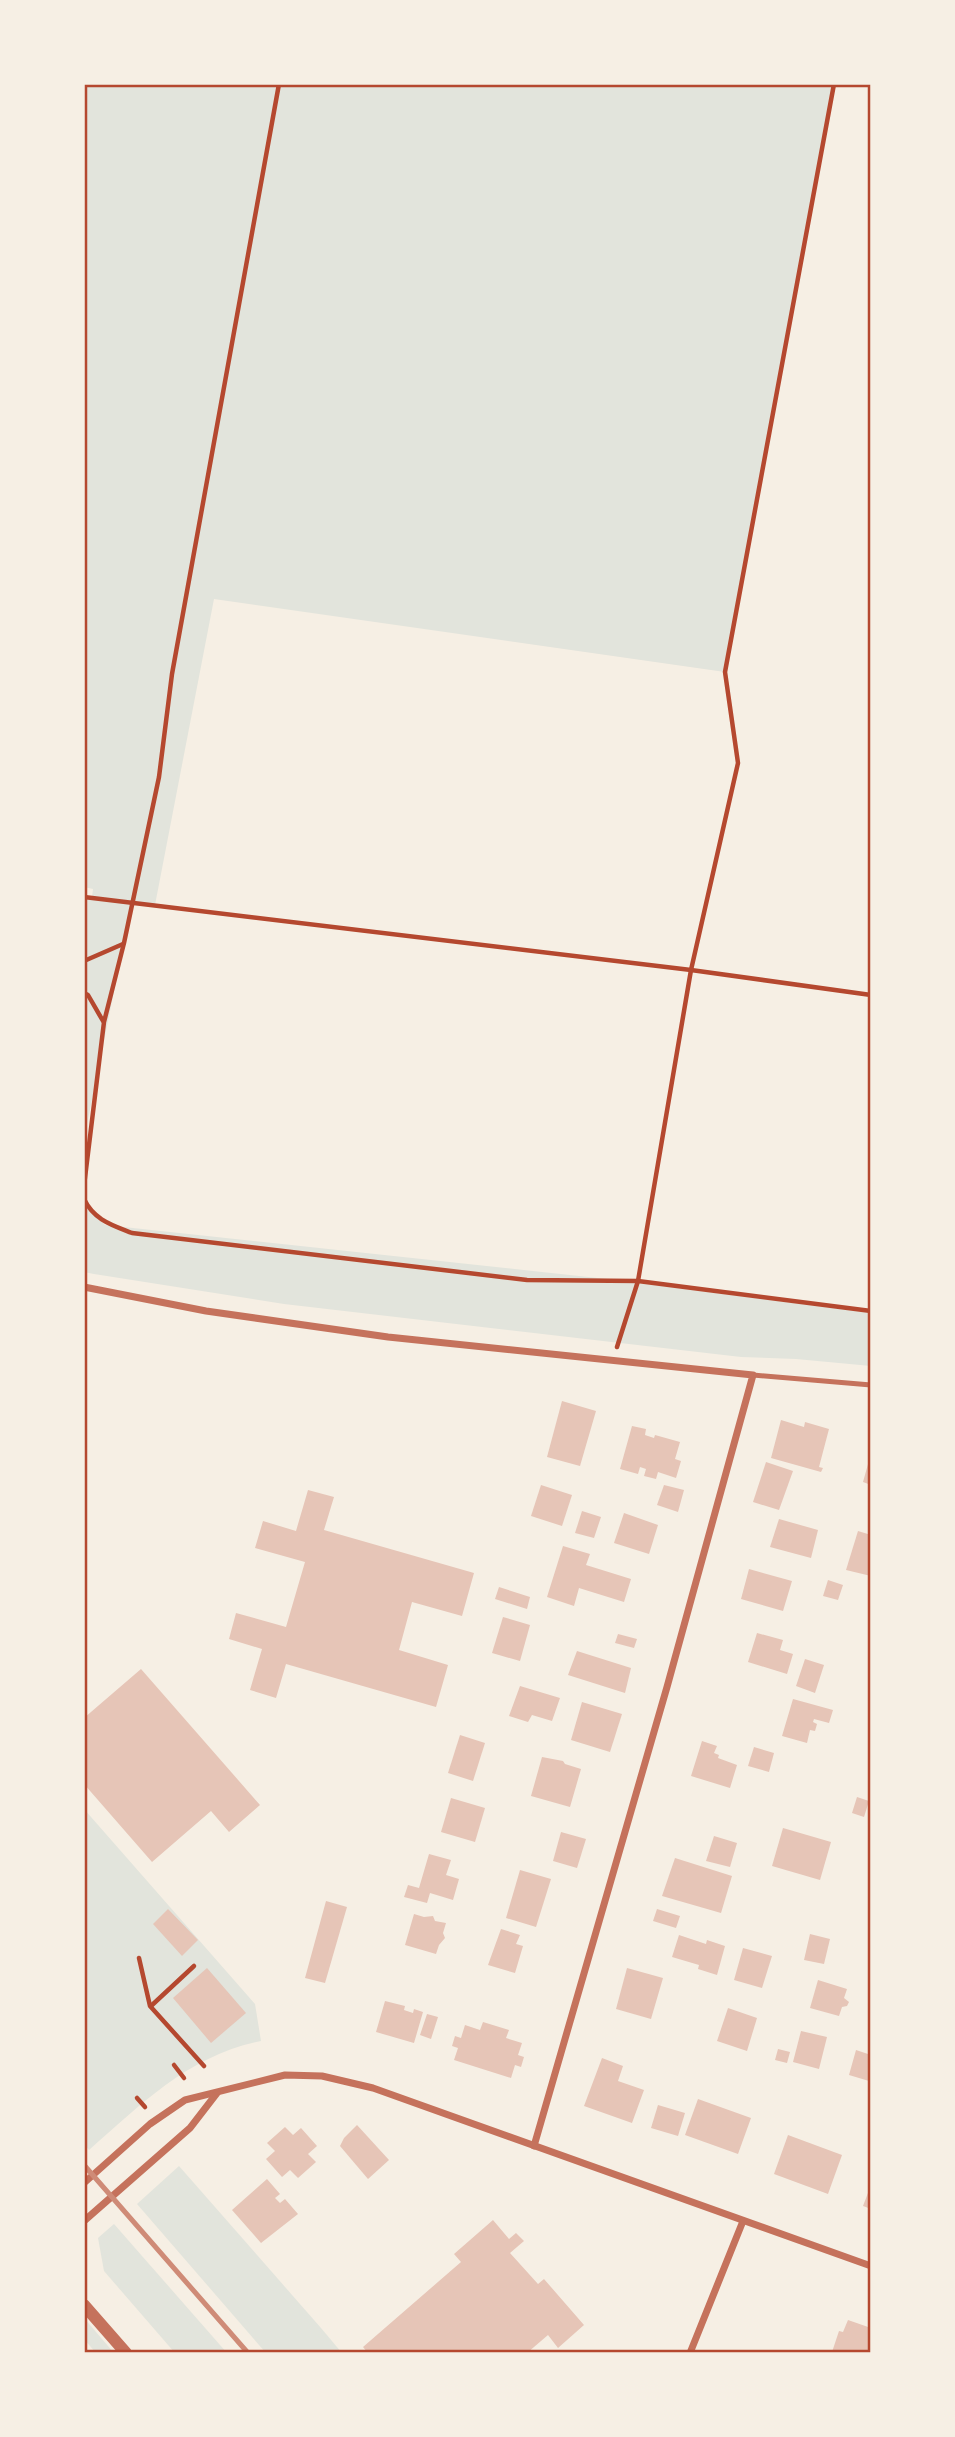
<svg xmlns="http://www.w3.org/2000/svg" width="955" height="2437" font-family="'Open Sans',sans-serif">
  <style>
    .green { fill: #e2e4dc }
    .building { fill: #e6c5b7 }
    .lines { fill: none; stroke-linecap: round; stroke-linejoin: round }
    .path { stroke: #b5482f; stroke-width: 4.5 }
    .service { stroke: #c5725c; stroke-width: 5 }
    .minor { stroke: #c5725c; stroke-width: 7 }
    .tertiary { stroke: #c5725c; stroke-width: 12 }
    .rail { stroke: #cf8b77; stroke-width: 5 }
    .neatline { fill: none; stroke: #b5482f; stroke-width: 2.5 }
  </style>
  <rect width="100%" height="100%" fill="#f6efe4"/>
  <!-- green -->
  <g class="green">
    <polygon points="84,84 834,84 725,672 214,599 155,905 132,903 84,1139 84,897 92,897 93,889 84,887"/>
    <polygon points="84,1204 105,1225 607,1279 871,1313 871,1366 796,1359 741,1357 284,1304 94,1274 84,1272"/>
    <path d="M 84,1809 L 255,2004 L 261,2041 C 188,2056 143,2103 89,2150 L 84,2144 Z"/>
    <polygon points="179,2166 321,2328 342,2353 266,2353 137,2204"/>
    <polygon points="114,2224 227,2353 175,2353 104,2271 98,2238"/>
    <polygon points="84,2318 114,2353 96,2353 84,2339"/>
  </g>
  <!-- building -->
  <g class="building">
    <polygon points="562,1401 596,1411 580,1466 547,1457"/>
    <polygon points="781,1420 804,1427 805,1422 829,1429 819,1467 823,1468 821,1472 771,1458"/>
    <polygon points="632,1426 646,1429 645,1435 654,1438 655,1435 680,1442 675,1459 681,1461 676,1478 658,1472 656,1479 644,1476 646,1469 640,1467 638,1474 620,1469"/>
    <polygon points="870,1457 871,1457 871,1485 863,1482"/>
    <polygon points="766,1462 793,1471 779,1510 753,1502"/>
    <polygon points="541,1485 572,1495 562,1526 531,1516"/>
    <polygon points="664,1485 684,1490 678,1512 657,1505"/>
    <polygon points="308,1490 334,1497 324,1530 474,1573 462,1616 412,1602 399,1650 448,1665 436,1707 286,1664 276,1698 250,1690 262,1649 229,1639 236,1613 286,1627 305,1562 255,1548 263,1521 296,1531"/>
    <polygon points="582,1511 601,1517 594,1538 575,1533"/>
    <polygon points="624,1513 658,1525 649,1554 614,1543"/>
    <polygon points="779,1519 818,1530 811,1558 770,1547"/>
    <polygon points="858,1531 871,1535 871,1576 846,1570"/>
    <polygon points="563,1546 590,1554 586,1565 631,1579 624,1602 579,1588 574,1606 547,1597"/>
    <polygon points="749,1569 792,1581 783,1611 741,1599"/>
    <polygon points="828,1580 843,1585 838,1600 823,1596"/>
    <polygon points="499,1587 530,1597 527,1609 495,1599"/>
    <polygon points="503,1617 530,1625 520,1661 492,1653"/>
    <polygon points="757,1633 783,1640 780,1650 793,1654 787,1674 748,1662"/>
    <polygon points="618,1634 637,1639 634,1648 615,1643"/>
    <polygon points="577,1651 631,1668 625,1693 568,1675"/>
    <polygon points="805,1659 824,1665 815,1693 796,1686"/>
    <polygon points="141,1669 260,1805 229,1832 211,1811 152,1862 84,1784 84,1718"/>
    <polygon points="520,1686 560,1698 552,1721 532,1715 528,1722 509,1716"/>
    <polygon points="793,1699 833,1710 829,1723 814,1719 813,1722 817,1724 815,1731 810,1730 807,1743 782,1736"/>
    <polygon points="582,1702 622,1714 610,1752 571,1740"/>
    <polygon points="460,1735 485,1743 473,1781 448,1773"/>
    <polygon points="702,1741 717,1746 714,1753 719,1755 718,1758 737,1765 730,1788 691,1776"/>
    <polygon points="754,1747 774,1753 769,1772 748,1766"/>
    <polygon points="542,1757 563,1761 565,1764 581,1769 570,1807 531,1796"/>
    <polygon points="857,1797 869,1801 864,1817 852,1813"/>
    <polygon points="451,1798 485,1808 475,1842 441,1832"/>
    <polygon points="783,1828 831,1842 820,1880 772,1866"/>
    <polygon points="561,1832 586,1839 577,1868 553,1861"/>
    <polygon points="714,1836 737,1843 730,1867 706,1861"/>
    <polygon points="429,1854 451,1860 446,1875 459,1879 453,1900 430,1893 427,1903 404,1897 408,1885 419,1888"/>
    <polygon points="675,1858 732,1876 721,1913 662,1896"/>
    <polygon points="520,1870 551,1879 536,1927 506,1918"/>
    <polygon points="326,1901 347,1907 325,1983 305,1978"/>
    <polygon points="168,1909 198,1940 182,1956 153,1924"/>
    <polygon points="657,1909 680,1916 676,1928 653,1921"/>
    <polygon points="414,1914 424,1917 433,1916 435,1921 446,1923 443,1933 445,1938 439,1945 436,1954 405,1945"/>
    <polygon points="501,1929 520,1935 516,1944 523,1946 515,1973 488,1965"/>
    <polygon points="810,1934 830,1939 824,1964 804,1960"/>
    <polygon points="679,1935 706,1944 707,1940 725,1946 717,1975 698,1969 699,1965 672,1957"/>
    <polygon points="743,1948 772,1956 762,1988 734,1980"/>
    <polygon points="207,1968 246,2013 211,2043 173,1998"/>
    <polygon points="627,1968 663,1978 651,2019 616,2009"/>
    <polygon points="818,1980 847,1989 844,1998 849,2002 847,2006 842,2007 839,2016 810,2008"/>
    <polygon points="385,2001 405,2006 404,2010 413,2013 414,2009 423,2012 414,2043 376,2032"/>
    <polygon points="728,2008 757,2018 747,2051 717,2041"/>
    <polygon points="427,2014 438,2017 431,2039 420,2035"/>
    <polygon points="483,2022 509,2030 506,2038 522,2043 518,2055 524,2057 521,2067 515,2065 511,2078 454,2060 458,2048 452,2046 455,2036 461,2038 465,2025 480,2030"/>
    <polygon points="801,2031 827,2037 819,2069 793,2062"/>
    <polygon points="778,2049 790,2052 787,2063 775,2060"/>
    <polygon points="856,2050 871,2055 869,2081 849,2075"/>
    <polygon points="602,2058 623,2066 618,2081 644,2090 632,2123 584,2106"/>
    <polygon points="698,2099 751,2118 738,2154 685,2135"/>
    <polygon points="658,2105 685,2113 678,2136 651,2128"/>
    <polygon points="357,2125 389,2160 368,2179 340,2146 344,2138"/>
    <polygon points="285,2127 293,2135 301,2128 317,2146 308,2154 316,2162 298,2178 290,2170 282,2177 266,2159 275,2151 267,2143"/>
    <polygon points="788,2135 842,2155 828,2194 774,2174"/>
    <polygon points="267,2179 280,2194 275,2198 280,2203 285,2199 298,2214 261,2243 232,2210"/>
    <polygon points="871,2185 871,2209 863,2206"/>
    <polygon points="493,2220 509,2239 516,2233 524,2241 510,2253 538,2284 544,2279 584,2325 558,2348 548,2335 527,2353 368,2353 363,2347 461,2262 454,2254"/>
    <polygon points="848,2320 871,2328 871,2353 832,2352 839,2331 843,2332"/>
  </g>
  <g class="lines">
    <!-- path -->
    <g class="path">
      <polyline points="84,897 691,970 871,995"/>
      <polyline points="84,961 123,944"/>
      <polyline points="84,993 88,995 103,1021"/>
      <polyline points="84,1186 104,1022 124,943 159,777 172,674 279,84"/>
      <path d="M 84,1199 C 94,1220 112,1225 132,1233 L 527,1280 L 638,1281 L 871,1311"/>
      <polyline points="617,1347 638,1281 691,970 738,763 725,672 834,84"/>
      <polyline points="139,1958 150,2006 204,2066"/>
      <polyline points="151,2006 194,1966"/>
      <polyline points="174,2065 184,2078"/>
      <polyline points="137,2098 145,2107"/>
    </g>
    <!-- service -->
    <polyline class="service" points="753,1375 871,1385"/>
    <!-- minor -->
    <g class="minor">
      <polyline points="84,1287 206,1311 388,1337 753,1375 667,1687 534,2146"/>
      <polyline points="84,2183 150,2124 185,2100 285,2075 322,2076 373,2088 871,2266"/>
      <polyline points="84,2221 190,2128 217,2093"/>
      <polyline points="690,2353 743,2221"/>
    </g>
    <!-- tertiary -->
    <polyline class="tertiary" points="84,2305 126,2353"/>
    <!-- rail -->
    <polyline class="rail" points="84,2165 248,2353"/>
  </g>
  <!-- border -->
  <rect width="955" height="2437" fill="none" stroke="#f6efe4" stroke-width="172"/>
  <rect x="86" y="86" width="783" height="2265" class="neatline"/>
</svg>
